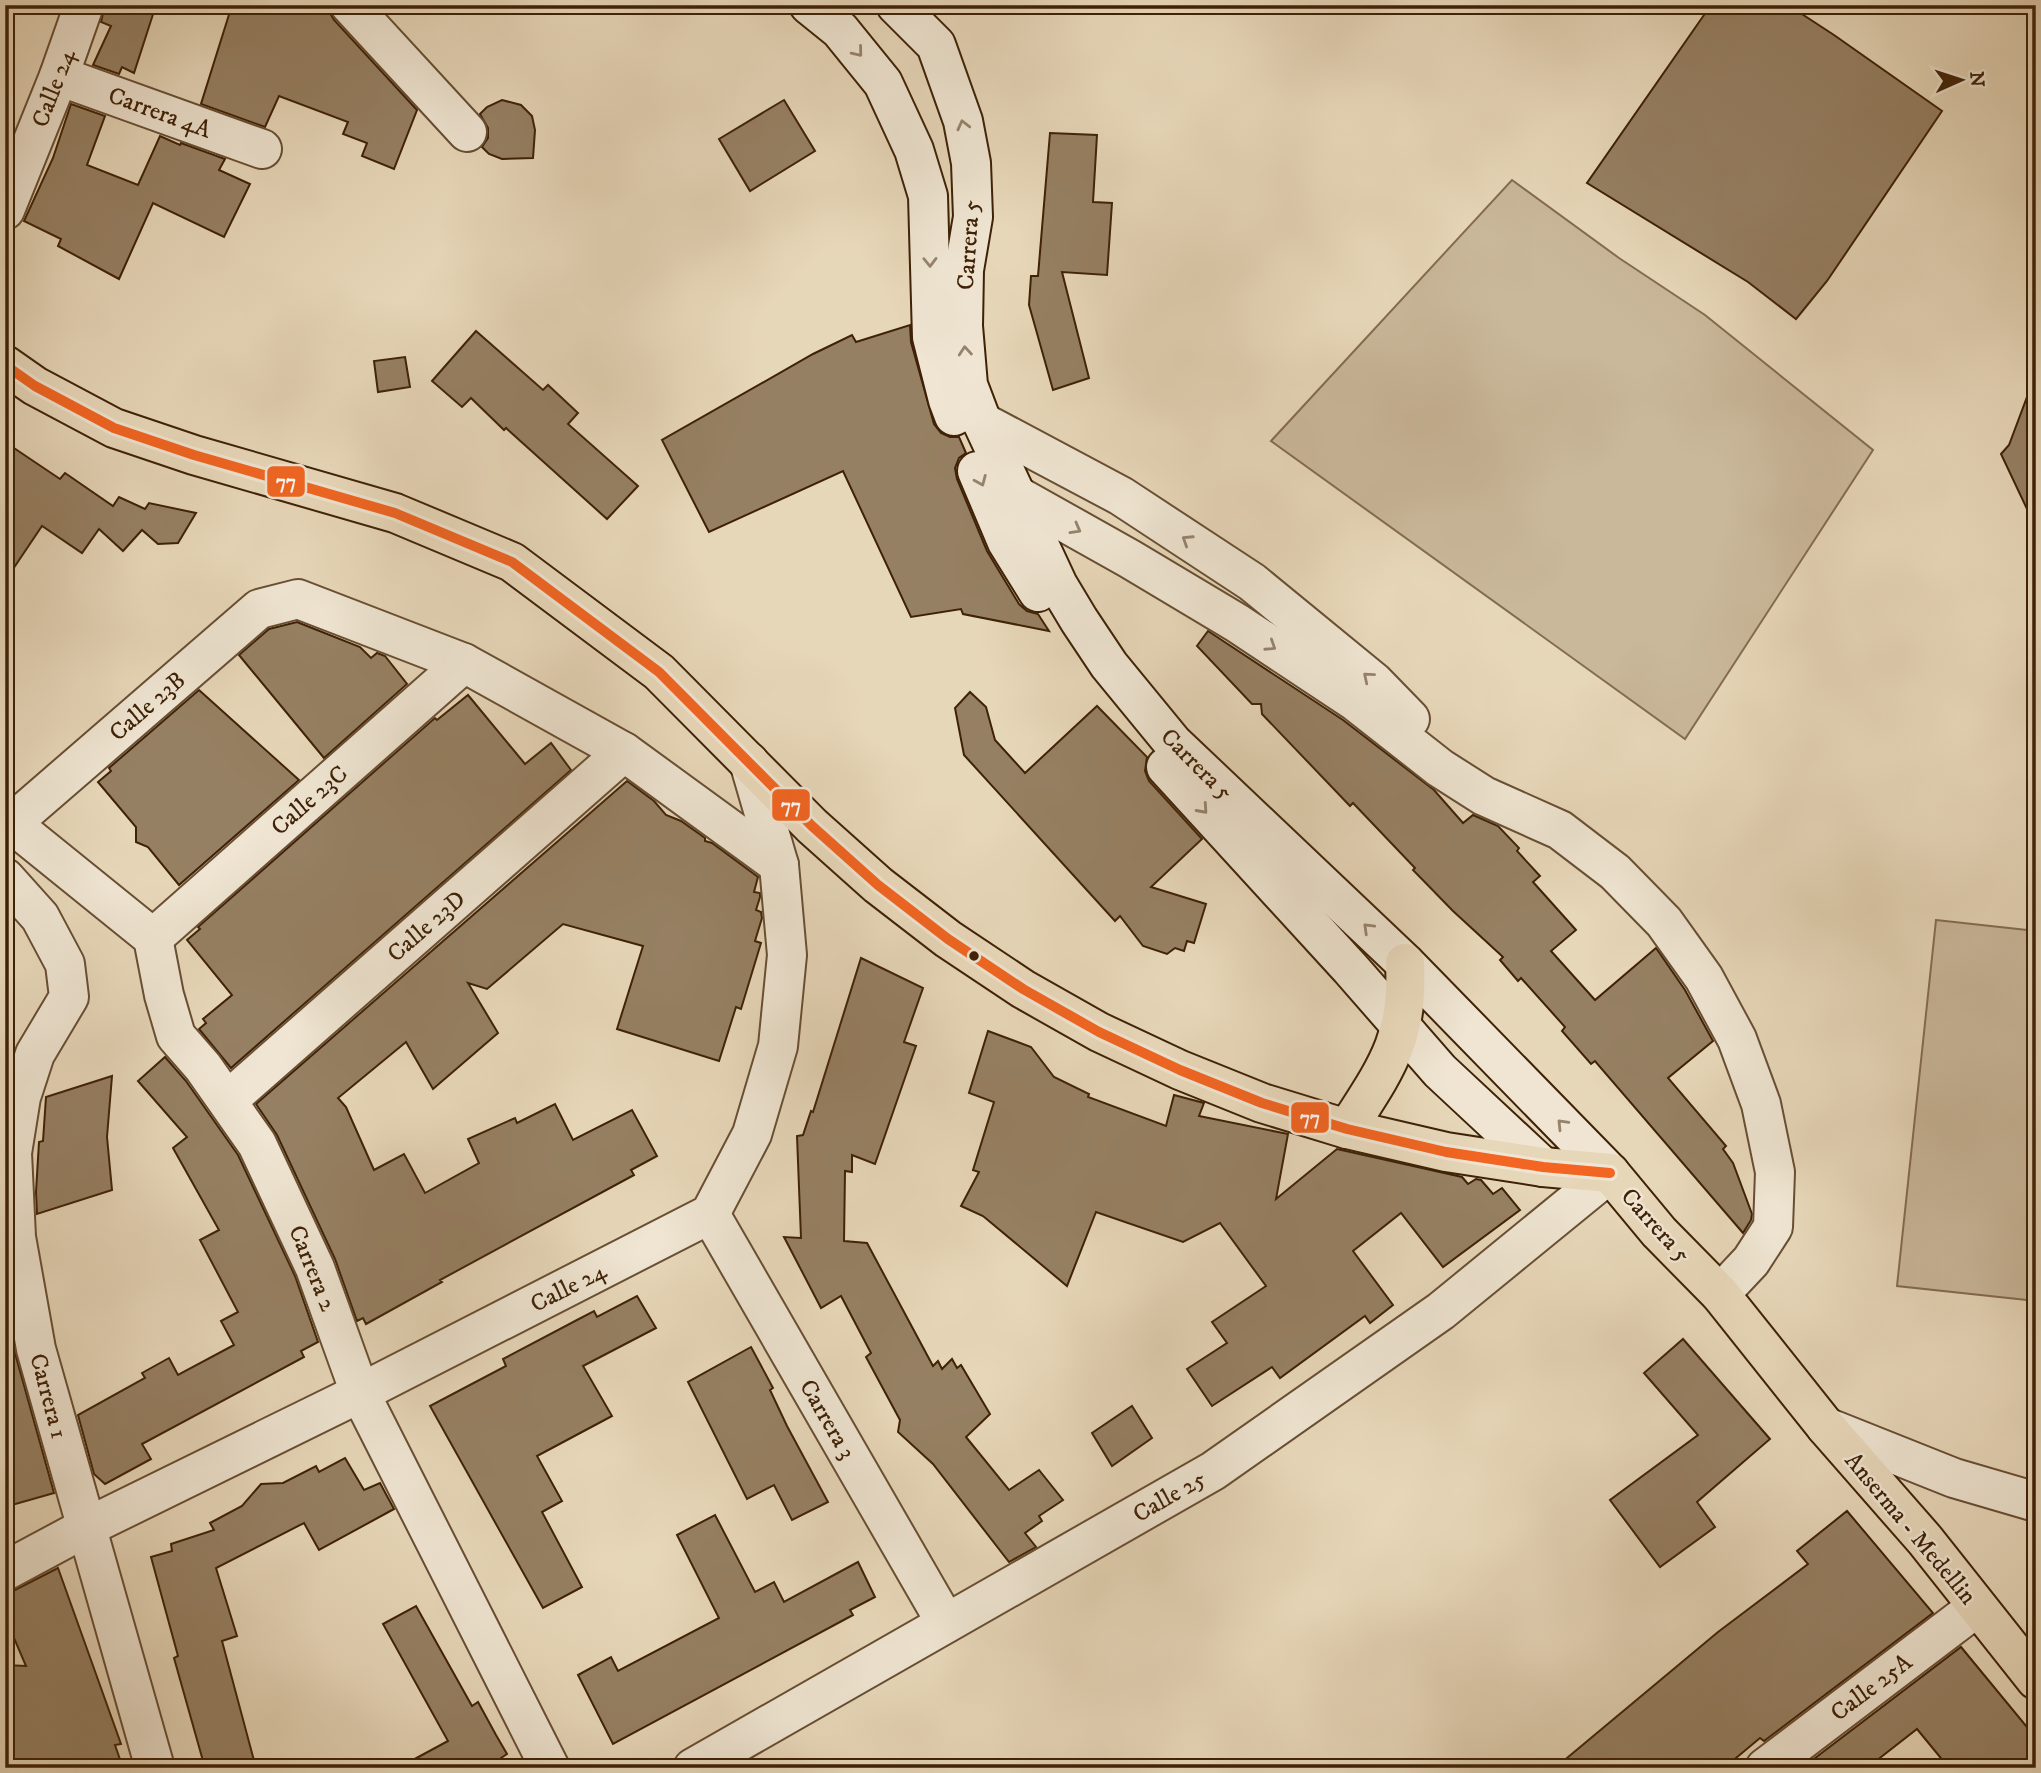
<svg xmlns="http://www.w3.org/2000/svg" width="2041" height="1773" font-family="'IM FELL DW Pica',serif">
  <style>
    .green { fill: #cab89b; stroke: #846c50; stroke-width: 2 }
    .building { fill: #968063; stroke: #3e2106; stroke-width: 2 }
    .lines { fill: none; stroke-linecap: round; stroke-linejoin: round }
    .street-casing { stroke: #684e33; stroke-width: 42 }
    .secondary-casing { stroke: #3e2106; stroke-width: 42 }
    .primary-casing { stroke: #3e2106; stroke-width: 42 }
    .street { stroke: #efe5d2; stroke-width: 38 }
    .secondary { stroke: #efe5d2; stroke-width: 38 }
    .primary { stroke: #e7d7b9; stroke-width: 38 }
    .bus-1-casing { stroke: #efe5d2; stroke-width: 16 }
    .bus-1 { stroke: #f26522; stroke-width: 10 }
    .oneway { stroke: #96836c }
    .bus-dot { fill: #3e2106; stroke: #efe5d2; stroke-width: 2.5 }
    .labels { text-anchor: middle; stroke-width: 5; stroke-linejoin: round; paint-order: stroke }
    .street-label { font-size: 24px; fill: #3e2106; stroke: #efe5d2 }
    .line-badge { stroke: #efe5d2; stroke-width: 2.5 }
    .badge-label { font-size: 19px; text-anchor: middle; font-weight: bold; fill: #fff }
  </style>
  <rect width="100%" height="100%" fill="#e7d7b9"/>
  <filter id="stains"><feTurbulence type="fractalNoise" baseFrequency=".00286" numOctaves="4"/><feColorMatrix values="0 0 0 0 .2 0 0 0 0 .09 0 0 0 0 .02 0 0 0 .5 -.17"/></filter>
  <radialGradient id="worn" r=".72"><stop offset=".6" stop-color="#630" stop-opacity="0"/><stop offset="1" stop-color="#630" stop-opacity=".3"/></radialGradient>
  <!-- green -->
  <g class="green">
    <polygon points="1512,180 1619,258 1705,315 1873,450 1685,739 1271,441"/>
    <polygon points="1936,920 2036,931 2036,1301 1897,1286"/>
  </g>
  <!-- building -->
  <g class="building">
    <polygon points="105,5 156,5 134,73 122,67 119,74 93,65 111,26 101,22"/>
    <polygon points="232,5 311,5 330,13 334,20 417,110 394,169 362,156 367,143 343,134 348,122 279,96 265,127 201,104"/>
    <polygon points="1711,5 1788,5 1834,35 1942,111 1827,281 1796,319 1748,282 1587,183"/>
    <polygon points="502,100 521,105 532,116 535,130 533,158 502,159 489,154 482,147 488,138 488,128 480,114 487,107"/>
    <polygon points="784,100 815,151 750,191 719,139"/>
    <polygon points="71,104 105,116 87,165 138,185 160,136 180,145 181,143 225,159 219,170 250,184 224,237 153,203 119,279 58,246 61,239 24,221 53,158"/>
    <polygon points="1050,133 1097,135 1093,202 1112,203 1107,275 1062,272 1089,378 1053,390 1029,305 1031,276 1038,276"/>
    <polygon points="910,325 911,342 934,424 941,433 950,437 959,437 966,453 959,458 955,468 957,479 987,551 1019,604 1027,611 1038,614 1049,631 963,614 961,609 911,617 843,471 709,532 662,440 813,354 852,335 856,342"/>
    <polygon points="476,331 543,390 548,385 578,413 568,424 638,486 607,519 506,428 504,430 471,398 462,407 432,381"/>
    <polygon points="405,357 410,387 378,392 374,361"/>
    <polygon points="2033,381 2036,381 2036,528 2001,454 2009,445"/>
    <polygon points="5,442 60,479 65,473 113,506 119,497 145,509 149,503 196,513 178,543 158,544 142,530 123,551 99,529 82,553 42,526 5,581"/>
    <polygon points="297,622 360,647 371,658 377,653 385,656 407,684 324,758 239,655 269,629"/>
    <polygon points="1208,631 1343,720 1434,790 1463,823 1473,815 1498,826 1519,848 1517,851 1540,876 1533,882 1576,930 1551,951 1595,1000 1656,948 1685,990 1713,1041 1668,1078 1726,1146 1723,1149 1733,1163 1752,1214 1751,1220 1743,1233 1595,1061 1591,1064 1562,1031 1565,1027 1521,978 1518,981 1500,960 1503,957 1453,911 1413,870 1415,868 1353,803 1350,806 1262,714 1261,704 1252,704 1197,646"/>
    <polygon points="199,690 299,780 179,885 148,847 136,842 136,827 98,782 111,771 109,768"/>
    <polygon points="970,692 986,707 995,740 1025,773 1097,706 1147,757 1145,771 1149,781 1202,839 1151,887 1206,904 1194,943 1187,941 1184,951 1175,948 1167,954 1143,946 1120,916 1115,921 964,755 955,708"/>
    <polygon points="468,695 525,764 551,743 571,770 231,1068 199,1029 206,1023 203,1019 232,995 187,940 200,929 198,927 435,718 437,720"/>
    <polygon points="627,781 654,801 666,815 681,821 705,838 705,841 712,843 758,877 754,892 760,893 760,897 756,910 761,912 762,918 755,941 761,943 741,1009 736,1007 719,1061 617,1029 643,946 563,924 487,989 468,983 498,1033 433,1089 406,1042 338,1098 346,1107 374,1170 404,1154 425,1193 479,1163 468,1139 515,1118 517,1123 555,1104 573,1140 632,1110 657,1156 631,1170 634,1175 440,1280 442,1282 366,1324 363,1318 357,1321 335,1259 277,1135 256,1104"/>
    <polygon points="861,958 923,988 904,1042 916,1046 875,1164 852,1155 852,1172 845,1171 844,1241 867,1243 933,1366 938,1361 942,1369 952,1359 957,1368 961,1365 990,1414 966,1437 1009,1490 1039,1470 1063,1500 1039,1516 1042,1521 1025,1533 1036,1547 1009,1562 933,1464 898,1432 900,1420 866,1357 871,1353 841,1296 821,1308 784,1237 801,1238 797,1136 803,1135 811,1111 813,1112"/>
    <polygon points="988,1031 1031,1047 1054,1077 1089,1094 1088,1097 1166,1126 1174,1095 1204,1103 1199,1116 1288,1134 1276,1199 1337,1149 1462,1177 1468,1184 1476,1179 1481,1180 1493,1194 1502,1188 1520,1210 1443,1267 1401,1213 1353,1251 1393,1305 1370,1323 1365,1316 1280,1378 1272,1367 1212,1406 1187,1369 1227,1343 1212,1322 1266,1286 1220,1223 1183,1242 1096,1212 1067,1286 983,1216 961,1206 979,1172 973,1170 994,1102 969,1093"/>
    <polygon points="165,1057 186,1081 238,1155 295,1276 318,1342 301,1351 304,1357 142,1444 151,1459 105,1484 94,1474 78,1415 145,1378 142,1373 169,1358 178,1375 234,1345 221,1321 238,1312 200,1240 219,1230 173,1148 187,1137 138,1081"/>
    <polygon points="112,1076 107,1137 112,1190 37,1214 36,1192 39,1142 43,1141 46,1097"/>
    <polygon points="637,1296 656,1328 583,1366 612,1416 537,1456 562,1501 542,1512 582,1587 543,1608 430,1406 506,1366 503,1359 577,1320 594,1311 597,1317"/>
    <polygon points="1683,1339 1770,1439 1697,1502 1715,1527 1660,1567 1610,1500 1698,1435 1644,1373"/>
    <polygon points="13,1346 54,1493 5,1507 5,1347"/>
    <polygon points="751,1347 773,1388 770,1390 787,1426 828,1502 792,1520 774,1485 747,1499 688,1382"/>
    <polygon points="1132,1406 1152,1438 1112,1466 1092,1433"/>
    <polygon points="345,1458 364,1490 380,1483 394,1509 319,1550 304,1523 216,1568 237,1636 222,1641 256,1768 205,1768 174,1658 178,1656 151,1557 172,1551 171,1544 214,1530 210,1523 242,1506 261,1484 283,1483 316,1466 319,1472"/>
    <polygon points="1847,1511 1933,1613 1764,1741 1760,1738 1724,1768 1621,1768 1614,1761 1605,1768 1555,1768 1718,1632 1808,1564 1797,1551"/>
    <polygon points="715,1515 755,1592 774,1582 784,1602 858,1562 875,1597 850,1610 853,1615 613,1744 578,1675 611,1657 618,1671 719,1618 677,1535"/>
    <polygon points="58,1568 121,1744 115,1745 123,1768 47,1768 46,1764 5,1767 5,1665 26,1666 5,1617 5,1593 15,1590"/>
    <polygon points="416,1606 472,1706 478,1702 496,1735 507,1754 501,1758 506,1768 398,1768 448,1741 383,1624"/>
    <polygon points="1961,1647 2036,1738 2036,1768 1949,1768 1917,1729 1867,1768 1802,1768"/>
  </g>
  <g class="lines">
    <defs>
      <g id="street">
        <polyline points="350,5 467,132"/>
        <polyline points="59,76 262,149"/>
        <polyline points="5,210 59,76 84,5"/>
        <polyline points="982,422 1121,496 1252,582 1374,682 1410,719"/>
        <polyline points="1016,495 1130,559 1237,623 1356,702 1440,768 1484,796 1560,830 1615,872 1664,922 1704,978 1737,1039 1761,1104 1775,1172 1773,1227 1751,1261 1720,1294"/>
        <polyline points="12,824 153,938 164,995 176,1036 203,1067 257,1144 315,1268 360,1393 550,1768"/>
        <polyline points="5,829 259,609 298,599 464,663 624,752 779,865"/>
        <polyline points="5,878 40,917 65,964 69,997 35,1054 21,1097 12,1153 16,1237 36,1349 155,1768"/>
        <polyline points="153,938 464,663"/>
        <polyline points="228,1100 624,752"/>
        <polyline points="710,1214 946,1623"/>
        <polyline points="1826,1427 1954,1478 2036,1502"/>
        <polyline points="5,1571 85,1528 360,1393 710,1214 752,1134 778,1046 787,955 779,865 749,762"/>
        <polyline points="693,1768 1213,1471 1441,1311 1610,1173"/>
        <polyline points="1765,1768 1977,1607"/>
      </g>
      <g id="secondary">
        <polyline points="809,5 840,30 883,83 914,150 928,196 932,337 948,400 954,416"/>
        <polyline points="896,5 936,45 963,121 971,163 973,217 964,270 963,326 968,385 982,422 1058,585 1079,620 1109,665 1173,743 1405,963 1610,1173"/>
        <polyline points="977,471 1007,542 1038,592"/>
        <polyline points="1166,767 1350,968 1440,1071 1543,1167"/>
      </g>
      <g id="primary">
        <polyline points="5,365 35,386 114,428 194,455 395,513 512,562 659,672 812,826 878,885 948,939 1023,989 1099,1032 1180,1070 1262,1103 1347,1129 1446,1152 1543,1167 1610,1173 1659,1232 1720,1294 1826,1427 1925,1540 2036,1680"/>
        <path d="M 1347,1129 C 1386,1068 1409,1039 1405,963"/>
      </g>
    </defs>
    <!-- street casing -->
    <use href="#street" class="street-casing"/>
    <!-- secondary casing -->
    <use href="#secondary" class="secondary-casing"/>
    <!-- primary casing -->
    <use href="#primary" class="primary-casing"/>
    <!-- street -->
    <use href="#street" class="street"/>
    <!-- secondary -->
    <use href="#secondary" class="secondary"/>
    <!-- primary -->
    <use href="#primary" class="primary"/>
    <defs>
      <polyline id="bus-1" points="5,365 35,386 114,428 194,455 395,513 512,562 659,672 812,826 878,885 948,939 1023,989 1099,1032 1180,1070 1262,1103 1347,1129 1446,1152 1543,1167 1610,1173"/>
    </defs>
    <!-- bus-1 casing -->
    <use href="#bus-1" class="bus-1-casing"/>
    <!-- bus-1 -->
    <use href="#bus-1" class="bus-1"/>
  </g>
  <!-- one-way arrows -->
  <defs><path id="oneway-chevron" d="M-2-3.5L2.5 0L-2 3.5" fill="none" stroke-width="1.6" stroke-linecap="round" stroke-linejoin="round" transform="scale(1.75)"/></defs>
  <g class="oneway">
    <use href="#oneway-chevron" transform="translate(858 52) rotate(51)"/>
    <use href="#oneway-chevron" transform="translate(963 125) rotate(-104)"/>
    <use href="#oneway-chevron" transform="translate(930 262) rotate(89)"/>
    <use href="#oneway-chevron" transform="translate(965 351) rotate(-95)"/>
    <use href="#oneway-chevron" transform="translate(981 481) rotate(67)"/>
    <use href="#oneway-chevron" transform="translate(1076 529) rotate(29)"/>
    <use href="#oneway-chevron" transform="translate(1187 540) rotate(-147)"/>
    <use href="#oneway-chevron" transform="translate(1271 646) rotate(33)"/>
    <use href="#oneway-chevron" transform="translate(1368 677) rotate(-140)"/>
    <use href="#oneway-chevron" transform="translate(1203 809) rotate(48)"/>
    <use href="#oneway-chevron" transform="translate(1368 928) rotate(-136)"/>
    <use href="#oneway-chevron" transform="translate(1562 1124) rotate(-134)"/>
  </g>
  <!-- markers -->
  <circle class="bus-dot" cx="974" cy="956" r="6"/>
  <g class="labels">
    <!-- street labels -->
    <g class="street-label">
      <text transform="translate(53 88) rotate(-69)" y="8">Calle 24</text>
      <text transform="translate(160 112) rotate(20)" y="8">Carrera 4A</text>
      <text transform="translate(968 245) rotate(-86)" y="8">Carrera 5</text>
      <text transform="translate(147 706) rotate(-41)" y="8">Calle 23B</text>
      <text transform="translate(1197 764) rotate(45)" y="8">Carrera 5</text>
      <text transform="translate(309 800) rotate(-41)" y="8">Calle 23C</text>
      <text transform="translate(426 926) rotate(-41)" y="8">Calle 23D</text>
      <text transform="translate(1656 1225) rotate(48)" y="8">Carrera 5</text>
      <text transform="translate(313 1268) rotate(68)" y="8">Carrera 2</text>
      <text transform="translate(568 1287) rotate(-27)" y="8">Calle 24</text>
      <text transform="translate(49 1396) rotate(75)" y="8">Carrera 1</text>
      <text transform="translate(828 1419) rotate(60)" y="8">Carrera 3</text>
      <text transform="translate(1169 1496) rotate(-30)" y="8">Calle 25</text>
      <text transform="translate(1911 1528) rotate(50)" y="8">Anserma - Medellin</text>
      <text transform="translate(1871 1687) rotate(-37)" y="8">Calle 25A</text>
    </g>
  </g>
  <g class="line-badge">
    <rect x="266" y="465" width="40" height="33" rx="7" fill="#f26522"/>
    <rect x="771" y="788" width="40" height="34" rx="7" fill="#f26522"/>
    <rect x="1290" y="1101" width="40" height="33" rx="7" fill="#f26522"/>
  </g>
  <g class="badge-label">
    <text x="286" y="488">77</text>
    <text x="791" y="812">77</text>
    <text x="1310" y="1124">77</text>
  </g>
  <!-- margin -->
  <rect width="2041" height="1773" fill="none" stroke="#e7d7b9" stroke-width="28"/>
  <rect x="7" y="7" width="2027" height="1759" fill="none" stroke="#3e2106" stroke-width="3.5"/>
  <rect x="14" y="14" width="2013" height="1745" fill="none" stroke="#3e2106" stroke-width="2"/>
  <!-- north arrow -->
  <g transform="translate(1961 80) rotate(87)" stroke="#efe5d2" stroke-width="5" paint-order="stroke">
  <path d="M0-5L12 26L0 18L-12 26Z" fill="#3e2106"/>
  <text y="-10" font-size="19" font-weight="bold" text-anchor="middle" fill="#3e2106">N</text>
  </g>
  <rect width="100%" height="100%" filter="url(#stains)"/>
  <rect width="100%" height="100%" fill="url(#worn)"/>
</svg>
